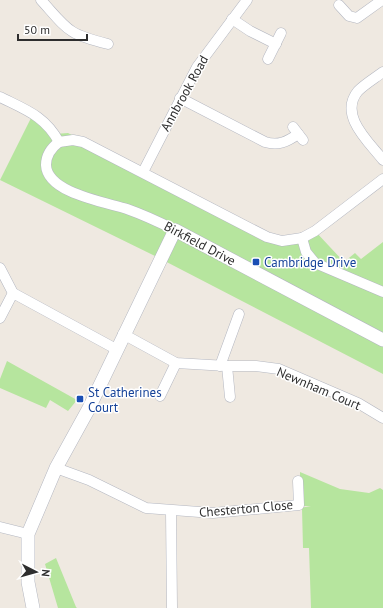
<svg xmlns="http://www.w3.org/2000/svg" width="383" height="608" font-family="'PT Sans',sans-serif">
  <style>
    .green { fill: #b6e59e }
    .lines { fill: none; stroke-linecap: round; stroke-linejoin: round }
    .minor-casing { stroke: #b4b7c1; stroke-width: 11 }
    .tertiary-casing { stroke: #b4b7c1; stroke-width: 14 }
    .minor { stroke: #fff; stroke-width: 10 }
    .tertiary { stroke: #fff; stroke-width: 13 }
    .transit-dot { fill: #1a4fb4; stroke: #fff; stroke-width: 1.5 }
    .labels { text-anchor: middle; stroke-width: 3; stroke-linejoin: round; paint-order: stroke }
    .street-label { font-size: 13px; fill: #2e2e2e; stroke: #fff }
    .transit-label { font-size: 13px; fill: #164399; stroke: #fff; text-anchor: start }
  </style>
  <rect width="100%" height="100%" fill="#efe9e1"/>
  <!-- green -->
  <g class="green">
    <polygon points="33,114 55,134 68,133 272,239 315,231 344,262 355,253 361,259 383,242 383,374 155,256 0,180"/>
    <polygon points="7,361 77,400 68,411 50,400 46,408 0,388 0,379"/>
    <polygon points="300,472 340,489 369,493 380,488 383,490 383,608 311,608 309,548 303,548 302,508 300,508 311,506 300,506"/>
    <polygon points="56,558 76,607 77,608 58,608 45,564"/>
  </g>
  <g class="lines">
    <defs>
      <g id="minor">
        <path d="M 41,0 C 68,30 67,34 108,44"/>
        <polyline points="339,5 349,16 357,18 382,0"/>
        <polyline points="232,19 250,31 276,44"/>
        <polyline points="268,59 281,33"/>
        <path d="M 383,72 C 375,78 365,84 358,91 C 338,115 369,142 383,160"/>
        <path d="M 0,97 C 26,110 45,116 59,142 L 73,140 L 83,142 L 267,237 L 282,241 L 302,238 L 306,252 L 315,263 L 383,292"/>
        <path d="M 180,98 L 265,142 C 278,146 287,142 298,134"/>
        <polyline points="293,127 303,140"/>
        <path d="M 59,142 C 51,148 46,155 46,165 C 47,193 105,202 127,209 C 144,215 159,222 175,230"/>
        <polyline points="143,172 197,67 247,0"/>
        <polyline points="302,238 315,231 383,179"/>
        <polyline points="0,268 13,293 116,349"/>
        <polyline points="0,318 13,293"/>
        <polyline points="123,334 176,363 227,366 256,366 279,369 358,403 383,418"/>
        <polyline points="220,366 239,314"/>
        <polyline points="227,366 230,397"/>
        <polyline points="160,396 176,363"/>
        <polyline points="56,468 89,480 146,508 213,513 299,505 298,481"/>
        <polyline points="171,511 172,608"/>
        <polyline points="0,527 28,534"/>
      </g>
      <polyline id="tertiary" points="33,608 28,582 28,534 56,468 88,410 175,230 383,340"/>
    </defs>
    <!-- minor casing -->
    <use href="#minor" class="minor-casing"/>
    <!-- tertiary casing -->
    <use href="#tertiary" class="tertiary-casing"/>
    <!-- minor -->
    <use href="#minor" class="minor"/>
    <!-- tertiary -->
    <use href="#tertiary" class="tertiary"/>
  </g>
  <!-- markers -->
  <g class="transit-dot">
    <rect x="252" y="258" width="8" height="8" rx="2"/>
    <rect x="76" y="395" width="8" height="8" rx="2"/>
  </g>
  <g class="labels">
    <!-- street labels -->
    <g class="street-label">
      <text transform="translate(184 93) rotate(-61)" y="5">Annbrook Road</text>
      <text transform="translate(200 243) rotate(28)" y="5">Birkfield Drive</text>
      <text transform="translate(319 388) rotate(23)" y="5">Newnham Court</text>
      <text transform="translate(246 508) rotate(-5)" y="5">Chesterton Close</text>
    </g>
    <!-- transit labels -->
    <g class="transit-label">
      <text x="264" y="267">Cambridge Drive</text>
      <text x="88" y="397">St Catherines<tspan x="88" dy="15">Court</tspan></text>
    </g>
  </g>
  <!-- north arrow -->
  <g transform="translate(36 572) rotate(96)" stroke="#ffffff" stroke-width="3" paint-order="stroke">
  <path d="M0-3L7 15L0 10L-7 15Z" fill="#2e2e2e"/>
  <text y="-6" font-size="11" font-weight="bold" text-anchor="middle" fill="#2e2e2e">N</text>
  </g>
  <!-- scale -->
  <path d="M18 34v6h69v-6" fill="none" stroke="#2e2e2e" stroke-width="2"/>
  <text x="24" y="34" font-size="12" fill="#2e2e2e" stroke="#ffffff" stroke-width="3" paint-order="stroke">50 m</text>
</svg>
